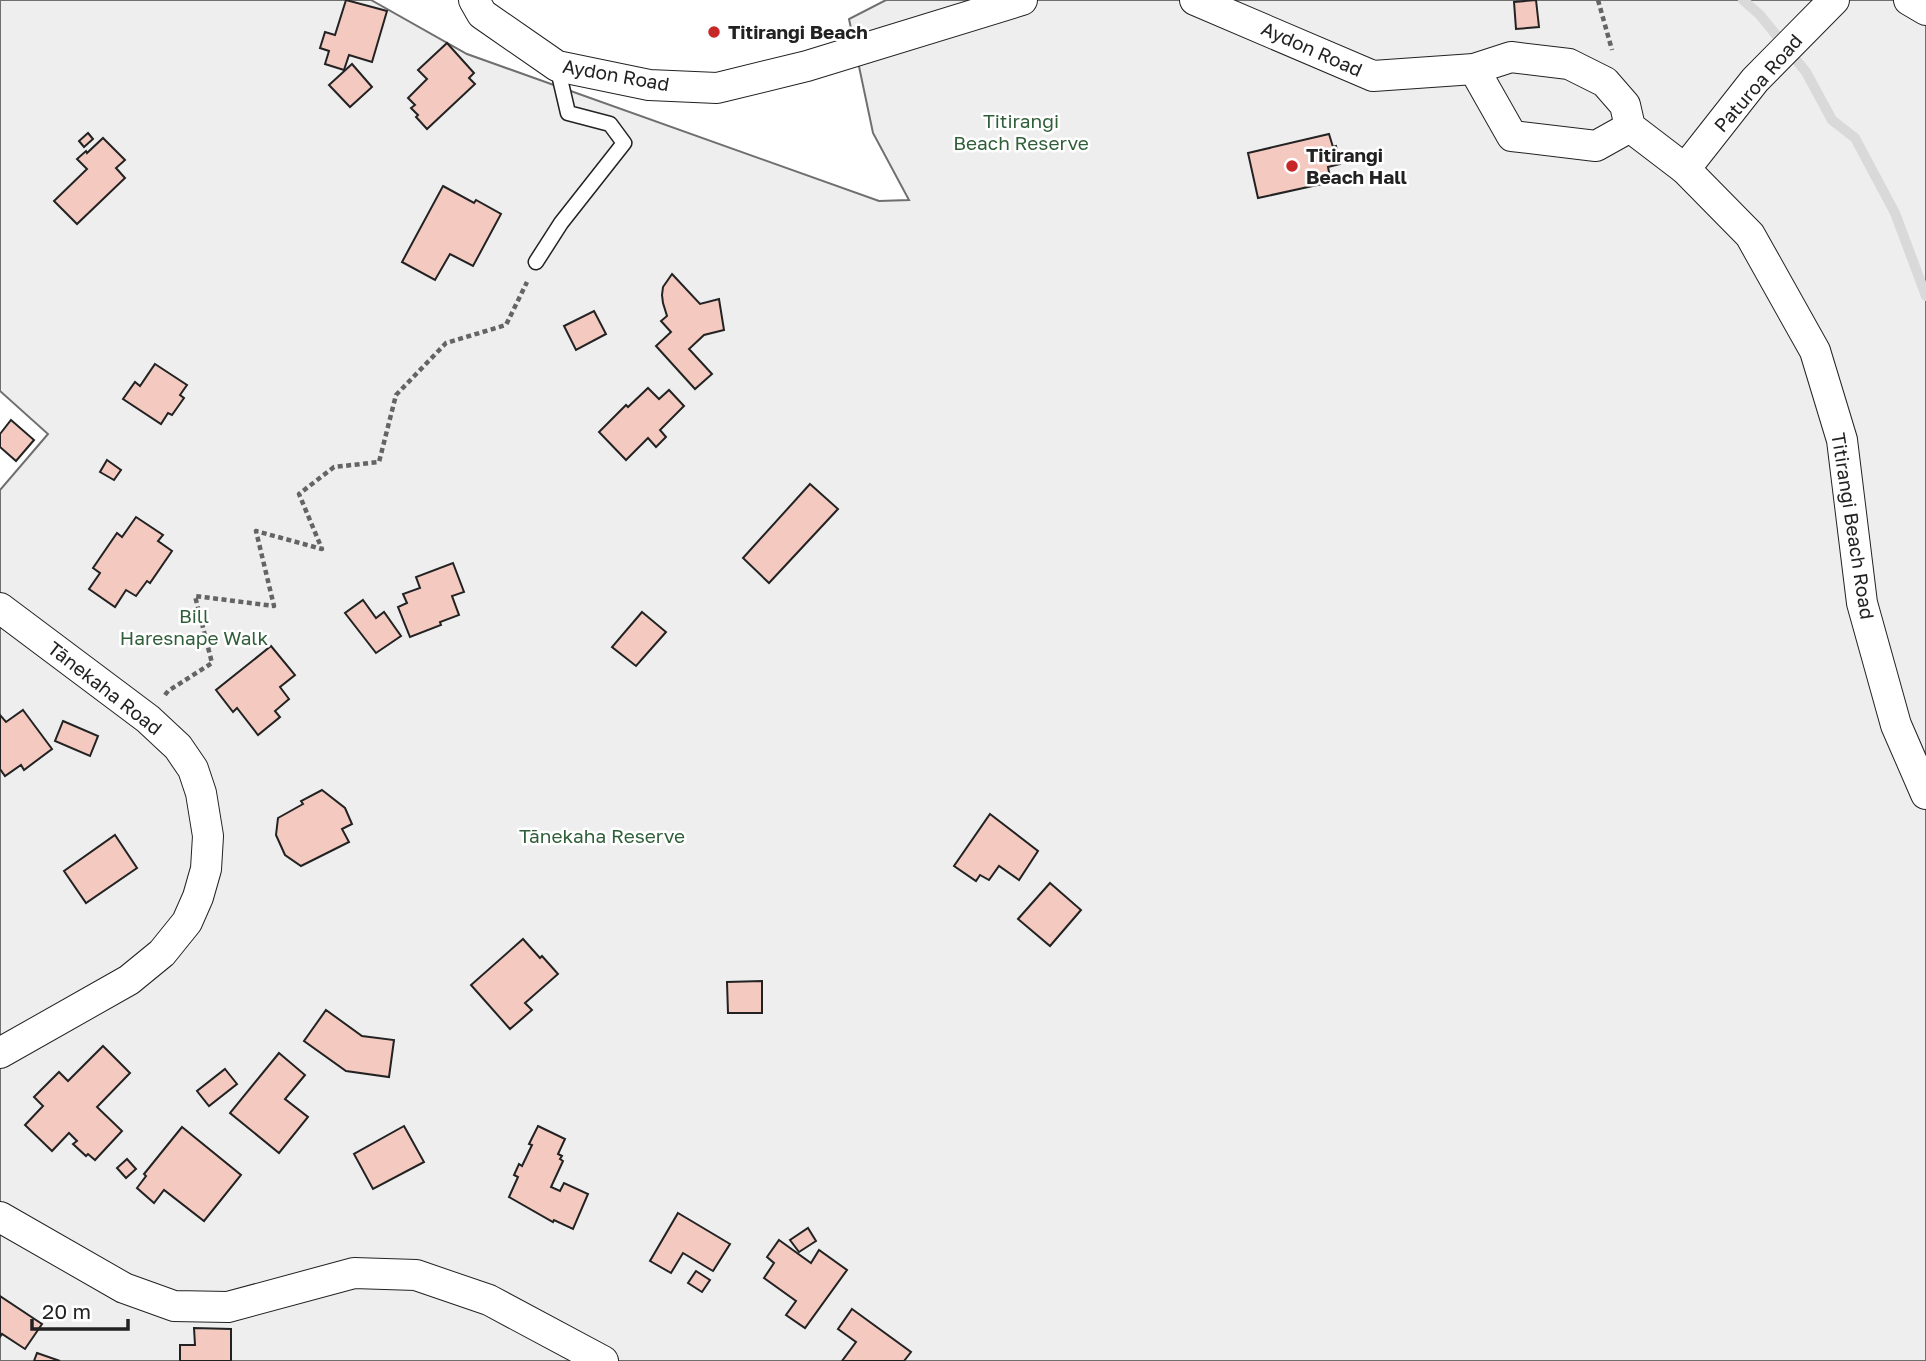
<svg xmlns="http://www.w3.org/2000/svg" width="1926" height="1361" font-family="'Golos Text',sans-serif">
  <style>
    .green { fill: #eee; stroke: #6f6f6f; stroke-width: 2 }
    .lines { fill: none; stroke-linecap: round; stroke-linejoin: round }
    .stream { stroke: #d9d9d9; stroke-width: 10 }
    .building { fill: #f3c9c0; stroke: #222; stroke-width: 2 }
    .service-casing { stroke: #222; stroke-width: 17 }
    .minor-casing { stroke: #222; stroke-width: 32 }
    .path { stroke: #646464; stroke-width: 4.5; stroke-dasharray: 5 3.5; stroke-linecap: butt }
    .service { stroke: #fff; stroke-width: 14 }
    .minor { stroke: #fff; stroke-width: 30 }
    .poi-dot { fill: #c62828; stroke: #fff; stroke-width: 2.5 }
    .labels { text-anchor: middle; stroke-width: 5; stroke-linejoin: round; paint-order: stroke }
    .poi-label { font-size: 19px; font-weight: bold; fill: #222; stroke: #fff; text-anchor: start }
    .street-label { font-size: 19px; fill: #222; stroke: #fff }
    .park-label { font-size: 19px; fill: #2f5e38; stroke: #fff }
  </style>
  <rect width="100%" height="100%" fill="#fff"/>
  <!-- green -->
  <polygon class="green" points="0,0 371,0 467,54 879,201 909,200 873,133 849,19 886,0 1926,0 1926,1361 0,1361 0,490 48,434 0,391"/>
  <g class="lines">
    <!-- stream -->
    <polyline class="stream" points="1743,0 1760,15 1806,72 1832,120 1855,138 1895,213 1926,296"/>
  </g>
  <!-- building -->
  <g class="building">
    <polygon points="346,0 387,11 372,62 349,55 344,70 325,64 329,51 320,48 325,32 335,35"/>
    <polygon points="1536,0 1539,27 1516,29 1514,2"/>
    <polygon points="447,43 474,73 469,78 475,84 427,129 416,117 418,115 411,108 415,105 408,98 427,79 418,70"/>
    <polygon points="352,64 372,87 350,107 329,85"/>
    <polygon points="88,133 93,139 84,147 79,141"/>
    <polygon points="1329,134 1333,147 1336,146 1340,164 1328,167 1331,182 1258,198 1248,153"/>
    <polygon points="103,138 125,160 116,168 125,178 77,224 54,201 87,169 77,159 86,151 87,153"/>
    <polygon points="443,186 474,203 476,200 501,214 473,266 450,254 435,280 402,262"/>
    <polygon points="672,274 700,304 719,299 724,330 704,335 689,349 712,374 695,389 656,346 671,332 661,321 667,316 663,303 662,295 663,287"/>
    <polygon points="594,311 606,334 576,350 564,326"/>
    <polygon points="155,364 187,385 180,395 184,398 172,415 168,413 161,424 123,399 135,382 140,386"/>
    <polygon points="648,388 659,399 669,390 684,406 660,430 666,437 656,447 648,438 626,460 599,432 626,405 628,407"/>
    <polygon points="11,420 34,440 16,461 0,447 0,434"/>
    <polygon points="107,460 121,470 114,480 100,472"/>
    <polygon points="810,484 838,509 769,583 743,558"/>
    <polygon points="136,517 163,535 158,541 172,551 150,583 147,581 136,596 126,590 115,607 89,589 100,573 93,568 117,533 122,537"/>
    <polygon points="453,563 464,592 452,596 459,615 440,622 441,625 410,637 398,607 407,603 403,594 420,588 416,577"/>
    <polygon points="363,600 376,618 384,612 401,636 376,653 345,613"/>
    <polygon points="642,612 666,632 636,666 612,647"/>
    <polygon points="271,646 295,675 280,687 289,699 275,711 280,717 258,735 237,708 233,712 216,690"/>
    <polygon points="23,710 52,749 24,770 21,765 5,776 0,769 0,715 6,722"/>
    <polygon points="63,721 98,736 90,756 55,741"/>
    <polygon points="322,790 345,808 352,824 342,829 349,842 301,866 285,855 276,835 278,818 303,804 301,801"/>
    <polygon points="990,814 1038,851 1019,880 999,866 989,880 980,875 976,881 954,866"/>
    <polygon points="115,835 137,868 86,903 64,871"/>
    <polygon points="1050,883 1081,910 1050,946 1018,919"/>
    <polygon points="523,939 540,958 542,956 558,974 525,1003 532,1010 510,1029 471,985"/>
    <polygon points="762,981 762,1013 728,1013 727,982"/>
    <polygon points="326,1010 362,1036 394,1040 389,1077 346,1071 304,1041"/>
    <polygon points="103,1046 130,1073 97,1107 122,1131 95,1160 88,1154 86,1156 73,1144 77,1141 69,1133 52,1151 25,1125 43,1106 34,1097 59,1072 68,1081"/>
    <polygon points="279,1053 305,1075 285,1099 308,1117 279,1153 230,1113"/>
    <polygon points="225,1069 237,1084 209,1106 197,1091"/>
    <polygon points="404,1126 424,1162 373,1189 354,1154"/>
    <polygon points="538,1126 565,1139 558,1154 562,1156 560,1159 563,1161 551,1187 560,1191 564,1183 588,1194 573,1229 554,1220 553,1222 509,1197 518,1177 514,1175 519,1164 522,1166 532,1145 529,1144"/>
    <polygon points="182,1127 241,1175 204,1221 164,1190 154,1203 137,1188 146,1176 144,1174"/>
    <polygon points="127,1159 136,1169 126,1178 117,1168"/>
    <polygon points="678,1213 730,1244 713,1271 683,1253 671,1273 650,1261"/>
    <polygon points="808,1228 816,1241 799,1252 790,1240"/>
    <polygon points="779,1240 811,1263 819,1250 847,1270 805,1328 786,1315 796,1301 764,1278 774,1263 767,1257"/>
    <polygon points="696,1271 710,1280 702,1292 688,1283"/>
    <polygon points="0,1296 42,1324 25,1349 2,1334 0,1337"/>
    <polygon points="852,1309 911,1352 904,1361 842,1361 856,1342 838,1329"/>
    <polygon points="194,1328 231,1329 231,1361 180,1361 180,1345 195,1345"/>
    <polygon points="37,1353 60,1361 34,1361"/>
  </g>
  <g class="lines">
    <defs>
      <polyline id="service" points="536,262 561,223 624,143 610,124 568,113 557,66"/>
      <g id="minor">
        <polyline points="474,0 482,14 557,66 649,85 717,88 807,66 1022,0"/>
        <polyline points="1195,0 1373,76 1474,69 1511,57 1569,64 1605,82 1625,105 1630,127 1685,169 1750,235 1815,351 1842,440 1862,603 1896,725 1926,794"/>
        <polyline points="1909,0 1926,10"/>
        <polyline points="1474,69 1512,136 1596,146 1630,127"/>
        <polyline points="1685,169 1755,80 1834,0"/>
        <polyline points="0,608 148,719 178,747 193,769 201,793 208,836 206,869 198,897 187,922 162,953 129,980 0,1053"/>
        <polyline points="0,1217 124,1288 174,1306 228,1307 354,1273 416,1275 489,1300 603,1361"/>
      </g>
    </defs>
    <!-- service casing -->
    <use href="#service" class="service-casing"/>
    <!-- minor casing -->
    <use href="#minor" class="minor-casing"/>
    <!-- path -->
    <g class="path">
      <polyline points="1598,0 1612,50"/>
      <polyline points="165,695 168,691 212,663 195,596 274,606 256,531 322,549 299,494 334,467 379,462 396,395 446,343 506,325 527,282"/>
    </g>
    <!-- service -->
    <use href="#service" class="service"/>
    <!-- minor -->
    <use href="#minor" class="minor"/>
  </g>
  <!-- markers -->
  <g class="poi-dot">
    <circle cx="714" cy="32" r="7"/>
    <circle cx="1292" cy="166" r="7"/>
  </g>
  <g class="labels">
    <!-- poi labels -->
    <g class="poi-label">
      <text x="728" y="39">Titirangi Beach</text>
      <text x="1306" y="162">Titirangi<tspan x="1306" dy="22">Beach Hall</tspan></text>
    </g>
    <!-- street labels -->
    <g class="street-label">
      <text transform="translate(1312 49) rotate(24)" y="7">Aydon Road</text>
      <text transform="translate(616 75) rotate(10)" y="7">Aydon Road</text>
      <text transform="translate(1758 83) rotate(-49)" y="7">Paturoa Road</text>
      <text transform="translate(1853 526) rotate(81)" y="7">Titirangi Beach Road</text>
      <text transform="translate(105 688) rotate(38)" y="7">Tānekaha Road</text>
    </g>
    <!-- park labels -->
    <g class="park-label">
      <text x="1021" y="128">Titirangi<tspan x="1021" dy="22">Beach Reserve</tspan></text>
      <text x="194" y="623">Bill<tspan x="194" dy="22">Haresnape Walk</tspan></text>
      <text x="602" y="843">Tānekaha Reserve</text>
    </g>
  </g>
  <!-- scale -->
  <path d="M32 1319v10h96v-10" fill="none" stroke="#222222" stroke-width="3.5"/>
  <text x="42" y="1319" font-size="21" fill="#222222" stroke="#ffffff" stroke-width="5" paint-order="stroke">20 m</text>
</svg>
